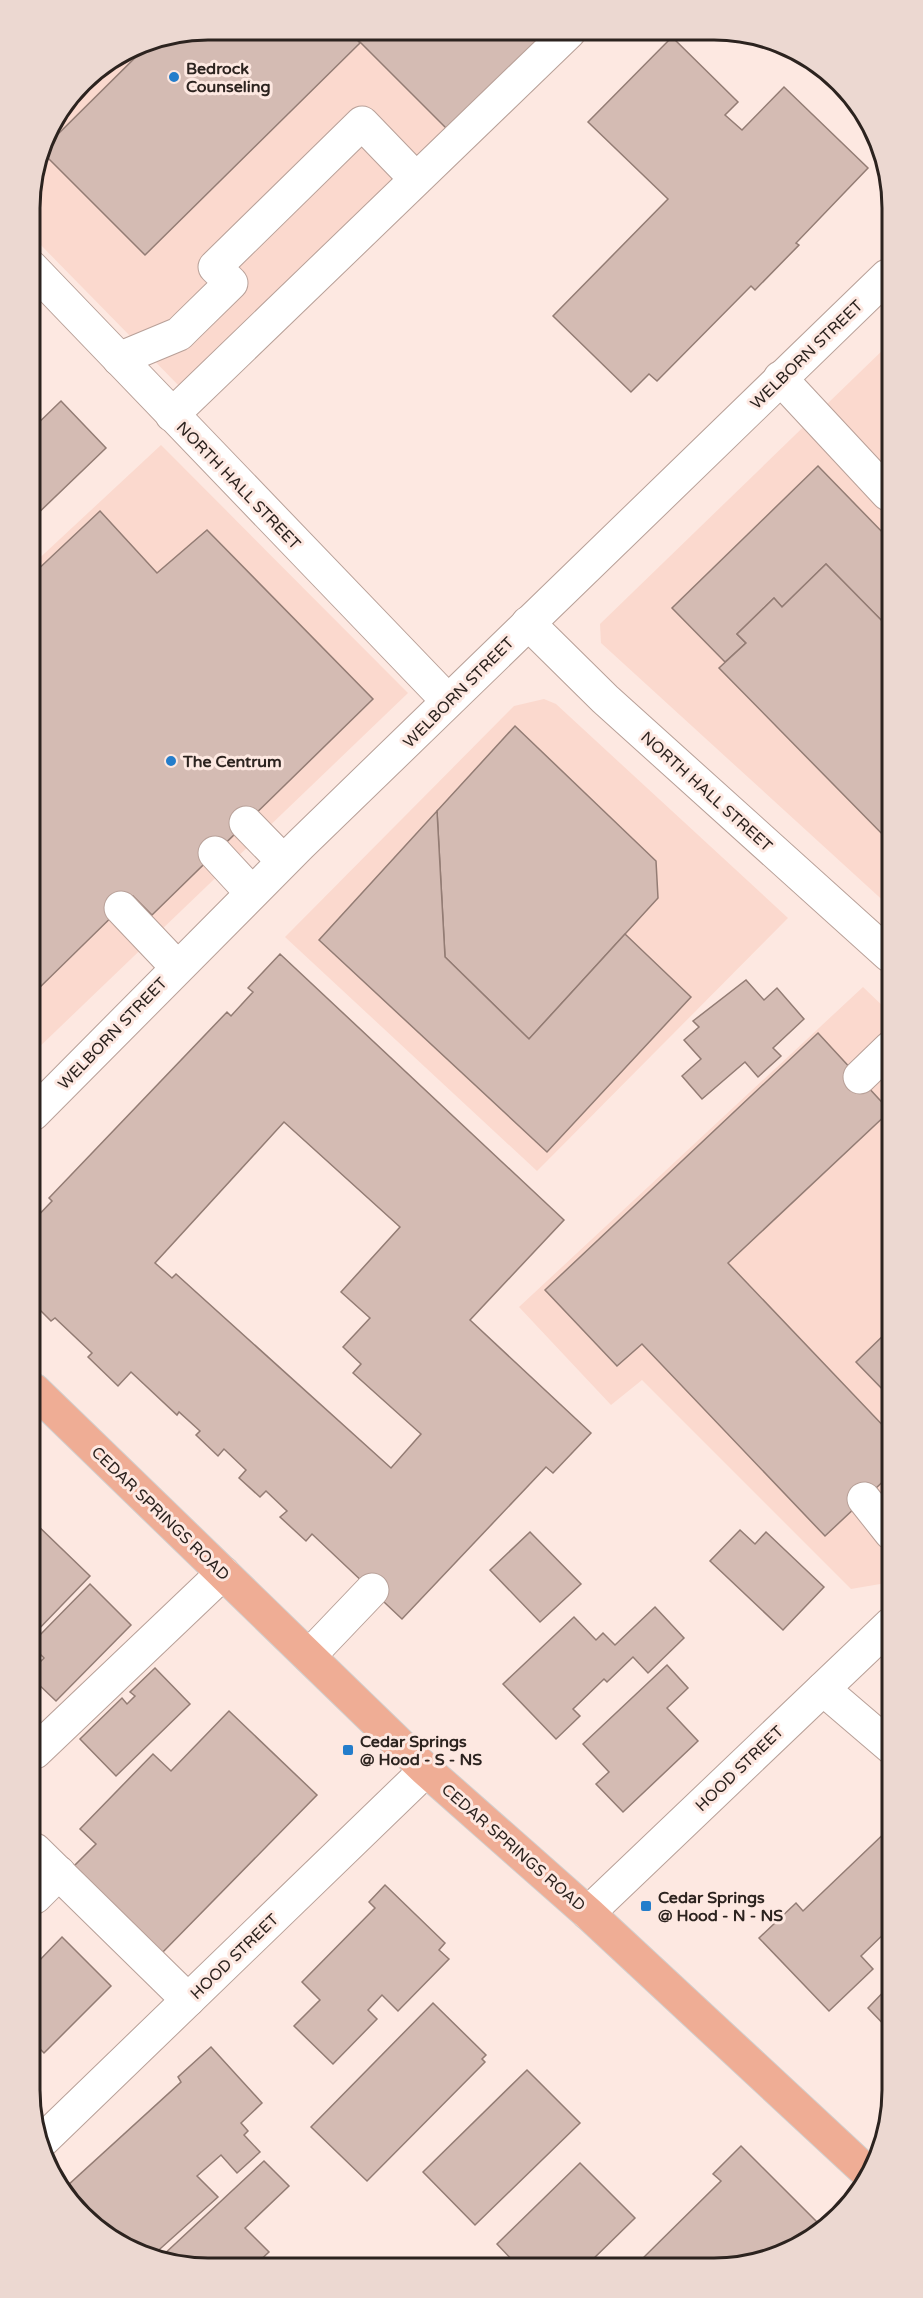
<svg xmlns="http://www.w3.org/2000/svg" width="923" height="2298" font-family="'Varela Round',sans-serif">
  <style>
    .built { fill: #fbd9ce }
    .building { fill: #d4bbb3; stroke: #937c74; stroke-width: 1.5; fill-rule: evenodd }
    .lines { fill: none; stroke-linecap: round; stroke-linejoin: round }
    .minor-casing { stroke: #b8a098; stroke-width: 35 }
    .major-casing { stroke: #d1cfce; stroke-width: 35 }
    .minor { stroke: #fff; stroke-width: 33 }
    .major { stroke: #efad95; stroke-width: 33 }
    .poi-dot { fill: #247dcb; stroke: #fde8e1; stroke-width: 2 }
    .labels { text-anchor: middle; stroke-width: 6; stroke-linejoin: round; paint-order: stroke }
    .poi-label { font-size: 16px; font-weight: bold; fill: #2c231f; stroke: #fde8e1; text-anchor: start }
    .street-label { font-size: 16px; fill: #2c231f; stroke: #fde8e1 }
    .rim { fill: none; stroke: #2c231f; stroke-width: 3 }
  </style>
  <rect width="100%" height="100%" fill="#fde8e1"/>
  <!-- built -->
  <g class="built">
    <polygon points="209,30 558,32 184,391 31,235 30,197 49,129 91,75 141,43"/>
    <polygon points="888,345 889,906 601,643 600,624"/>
    <polygon points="161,445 408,693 33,1053 31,566"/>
    <polygon points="544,699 556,704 788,918 537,1171 285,937 514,706"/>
    <polygon points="863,987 889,1012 891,1578 886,1583 851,1589 642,1380 611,1405 519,1307"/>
  </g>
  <!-- building -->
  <g class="building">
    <polygon points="209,30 349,31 360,43 145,255 44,154 50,148 47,145 152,41"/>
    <polygon points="349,31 547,32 448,130"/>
    <polygon points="672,37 738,102 725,115 742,130 784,87 868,168 796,243 799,245 755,290 751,286 657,381 649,374 631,392 553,316 668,199 588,122"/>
    <polygon points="61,401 106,448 31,520 31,430"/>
    <polygon points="818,466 888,538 888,627 826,564 782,607 774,598 737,634 746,643 725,662 672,608"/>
    <polygon points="100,511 157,573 207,530 373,699 152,915 133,896 33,994 32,575"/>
    <polygon points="826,564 888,627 889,841 719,668 746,643 737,634 774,598 782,607"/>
    <polygon points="515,726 656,861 658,898 529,1039 445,957 437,811"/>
    <polygon points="437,811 445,957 529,1039 625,934 691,997 547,1152 319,940"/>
    <path d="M 280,954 L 564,1220 L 470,1320 L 591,1433 L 553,1473 L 546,1467 L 402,1619 L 312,1534 L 306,1541 L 280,1517 L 287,1511 L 266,1491 L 260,1497 L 239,1478 L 246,1470 L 224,1449 L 218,1456 L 196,1435 L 200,1431 L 179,1412 L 177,1415 L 131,1372 L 118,1386 L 88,1357 L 92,1353 L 55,1318 L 51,1321 L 34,1304 L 33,1221 L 52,1201 L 49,1198 L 227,1012 L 231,1016 L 253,992 L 248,988 ZM 284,1122 L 400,1227 L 341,1292 L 370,1318 L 343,1347 L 361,1364 L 353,1373 L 421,1434 L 391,1468 L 176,1274 L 172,1278 L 155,1263 Z"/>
    <polygon points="746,980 764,1000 777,988 804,1019 773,1048 781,1056 758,1077 745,1062 702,1099 682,1076 701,1059 684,1040 699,1027 693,1021"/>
    <polygon points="818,1033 890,1111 728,1263 891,1434 891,1474 825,1536 642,1344 617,1366 545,1290"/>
    <polygon points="890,1329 891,1398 856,1362"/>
    <polygon points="34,1522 90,1576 35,1633"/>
    <polygon points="740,1530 755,1544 766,1532 824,1587 783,1630 710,1561"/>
    <polygon points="530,1532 581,1584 540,1622 490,1570"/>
    <polygon points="90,1584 131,1625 56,1701 35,1681 35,1667 44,1658 35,1649 35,1640"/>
    <polygon points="655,1607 684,1638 648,1673 633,1657 607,1682 604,1679 573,1709 580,1716 556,1739 503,1684 574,1617 596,1640 603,1633 615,1645"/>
    <polygon points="667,1665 688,1688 667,1708 698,1741 623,1812 596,1784 609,1772 583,1744"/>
    <polygon points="155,1668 190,1704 116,1776 80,1739 122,1698 127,1704 135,1696 130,1692"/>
    <polygon points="229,1711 317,1795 161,1954 72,1868 96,1844 80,1829 153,1754 171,1771"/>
    <polygon points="892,1826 892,1926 861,1956 873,1969 829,2011 759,1938 796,1903 803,1911"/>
    <polygon points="385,1885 445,1943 439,1950 449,1959 398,2011 382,1995 368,2010 377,2019 333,2064 294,2026 320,2000 302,1982 375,1908 369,1902"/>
    <polygon points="62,1937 111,1986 44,2053 36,2045 36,1964"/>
    <polygon points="892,1983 892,2033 868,2008"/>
    <polygon points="433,2003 486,2055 482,2059 485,2062 367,2181 311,2127"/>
    <polygon points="211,2047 262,2103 241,2123 248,2131 244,2135 260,2152 237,2173 221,2155 197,2176 218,2197 151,2257 129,2249 83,2216 66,2187 181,2082 178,2077"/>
    <polygon points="527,2070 580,2123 475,2225 423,2172"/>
    <polygon points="741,2146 824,2229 813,2238 760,2262 645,2263 642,2259 721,2181 713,2174"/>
    <polygon points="264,2161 289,2186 245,2228 269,2252 256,2264 174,2265 162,2260 160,2258"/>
    <polygon points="580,2163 635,2218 589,2263 515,2263 497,2244"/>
  </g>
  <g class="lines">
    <defs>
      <g id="minor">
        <polyline points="31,267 448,701"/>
        <polyline points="119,359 179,334 186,327 231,283 215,267 362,123 416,179"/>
        <polyline points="780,378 888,494"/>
        <polyline points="172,415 569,32"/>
        <polyline points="528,623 605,699 889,955"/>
        <polyline points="246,823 283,861"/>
        <polyline points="215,853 251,892"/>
        <polyline points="121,908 177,967"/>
        <polyline points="860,1077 890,1048"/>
        <polyline points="33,1114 300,845 887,276"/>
        <polyline points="864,1499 891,1533"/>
        <polyline points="309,1656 372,1590"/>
        <polyline points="823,1689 892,1748"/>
        <polyline points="35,1752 223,1573"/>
        <polyline points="35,1850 188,2000"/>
        <polyline points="35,1897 59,1873"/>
        <polyline points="588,1913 891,1624"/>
        <polyline points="40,2143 426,1770"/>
      </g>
      <polyline id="major" points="34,1390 426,1770 588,1913 869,2174"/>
    </defs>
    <!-- minor casing -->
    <use href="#minor" class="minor-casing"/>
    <!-- major casing -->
    <use href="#major" class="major-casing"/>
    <!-- minor -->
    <use href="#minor" class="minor"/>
    <!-- major -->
    <use href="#major" class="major"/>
  </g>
  <!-- markers -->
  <g class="poi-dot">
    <circle cx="174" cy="77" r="6"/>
    <circle cx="171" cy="761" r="6"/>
    <rect x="342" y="1744" width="12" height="12" rx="3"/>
    <rect x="640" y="1900" width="12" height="12" rx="3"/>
  </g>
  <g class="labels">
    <!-- poi labels -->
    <g class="poi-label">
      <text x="186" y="74">Bedrock<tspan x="186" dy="18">Counseling</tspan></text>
      <text x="183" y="767">The Centrum</text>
      <text x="360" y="1747">Cedar Springs<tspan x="360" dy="18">@ Hood - S - NS</tspan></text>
      <text x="658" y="1903">Cedar Springs<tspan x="658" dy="18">@ Hood - N - NS</tspan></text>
    </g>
    <!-- street labels -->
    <g class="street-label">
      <text transform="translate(806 354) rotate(-44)" y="6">WELBORN STREET</text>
      <text transform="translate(239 485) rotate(46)" y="6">NORTH HALL STREET</text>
      <text transform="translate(458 692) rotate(-45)" y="6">WELBORN STREET</text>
      <text transform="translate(707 791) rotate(42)" y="6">NORTH HALL STREET</text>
      <text transform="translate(112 1033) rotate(-46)" y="6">WELBORN STREET</text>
      <text transform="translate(161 1513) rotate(44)" y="6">CEDAR SPRINGS ROAD</text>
      <text transform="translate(739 1768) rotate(-44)" y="6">HOOD STREET</text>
      <text transform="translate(514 1847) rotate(41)" y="6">CEDAR SPRINGS ROAD</text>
      <text transform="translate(234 1956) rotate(-44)" y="6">HOOD STREET</text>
    </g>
  </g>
  <!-- crop -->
  <path d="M0 0H923V2298H0ZM208 40H714A168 168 0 0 1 882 208V2090A168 168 0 0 1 714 2258H208A168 168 0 0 1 40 2090V208A168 168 0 0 1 208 40Z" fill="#ecd8d1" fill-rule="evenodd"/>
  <path class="rim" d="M208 40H714A168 168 0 0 1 882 208V2090A168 168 0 0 1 714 2258H208A168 168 0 0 1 40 2090V208A168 168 0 0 1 208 40Z"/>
</svg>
